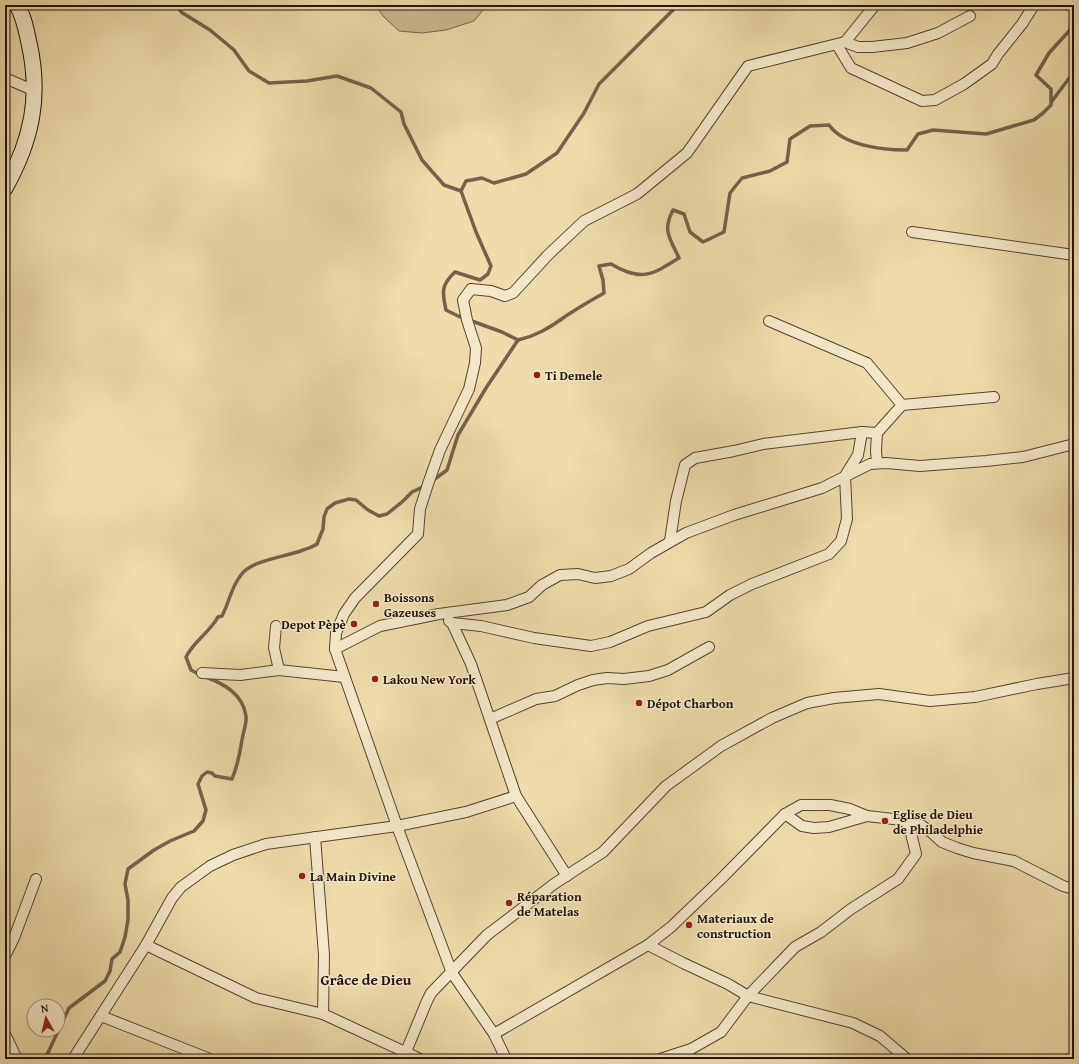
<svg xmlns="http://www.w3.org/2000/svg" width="1079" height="1064" font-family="'Gentium Book Plus',serif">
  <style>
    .green { fill: #ccb990; stroke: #76664e }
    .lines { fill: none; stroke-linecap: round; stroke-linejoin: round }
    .stream { stroke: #73624b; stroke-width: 3.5 }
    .street-casing { stroke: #544434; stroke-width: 12 }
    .secondary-casing { stroke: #21120c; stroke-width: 17 }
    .street { stroke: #f5e8c8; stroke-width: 10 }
    .secondary { stroke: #f5e8c8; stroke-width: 15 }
    .poi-dot { fill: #8f2418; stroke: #f5e8c8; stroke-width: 1.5 }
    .labels { text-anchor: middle; stroke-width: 3; stroke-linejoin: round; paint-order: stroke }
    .poi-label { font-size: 13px; font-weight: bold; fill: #21120c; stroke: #f5e8c8; text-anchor: start }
    .quarter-label { font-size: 15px; font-weight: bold; fill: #21120c; stroke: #f5e8c8 }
  </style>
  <rect width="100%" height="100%" fill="#efdbab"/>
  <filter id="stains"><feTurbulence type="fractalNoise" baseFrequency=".005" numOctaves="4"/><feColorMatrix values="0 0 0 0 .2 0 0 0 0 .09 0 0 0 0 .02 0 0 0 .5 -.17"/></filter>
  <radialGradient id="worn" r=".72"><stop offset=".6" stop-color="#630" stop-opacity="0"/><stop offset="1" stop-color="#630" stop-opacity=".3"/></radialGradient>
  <!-- green -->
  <polygon class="green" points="375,5 487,5 474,21 446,30 422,33 399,31 384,17"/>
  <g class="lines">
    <!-- stream -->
    <g class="stream">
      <polyline points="177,5 181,12 210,30 234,50 249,71 269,83 307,81 337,76 371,88 401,112 404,124 422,160 444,185 461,191"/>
      <polyline points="1052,101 1070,77 1074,74"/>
      <path d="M 518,340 C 536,336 549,328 563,318 C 576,309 590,301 604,293 L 603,280 L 599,266 L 611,264 C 641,282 652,275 679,258 C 670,238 662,231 673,210 L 684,214 L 690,232 L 703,242 L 724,232 L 730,193 L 742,178 L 770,171 L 787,162 L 790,139 L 810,126 L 829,125 C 844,146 883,150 907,150 L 918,134 L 933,130 L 986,134 L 1034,120 L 1043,113 L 1051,105 L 1051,89 L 1036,75 L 1049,53 L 1070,30 L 1071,20 L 1074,17"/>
      <path d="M 432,481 L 447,470 L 458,435 L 486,388 L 518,340 L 502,332 L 458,316 L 446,310 C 442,292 441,285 455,272 L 480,280 L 488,274 L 491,266 L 476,232 L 461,191 L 466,181 L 482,178 L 494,183 L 526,174 L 557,153 L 584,113 L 599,84 L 678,5"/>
      <path d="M 200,675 L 191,670 L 186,657 C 194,641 210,632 218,617 L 222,616 C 229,603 231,587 241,575 C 254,557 297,557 317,544 L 323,529 L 324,517 L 327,509 L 335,503 L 349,499 L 356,500 L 368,510 L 379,516 L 387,514 L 402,502 L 412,492 L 425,486"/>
      <path d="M 45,1059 L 69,1008 L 105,981 L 110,971 L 112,959 L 120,952 L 125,937 L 128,920 L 128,900 L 125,884 L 128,869 L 154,850 L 170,841 L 194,831 L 203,821 L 206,810 L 198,784 L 202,776 L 207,772 L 212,773 L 215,776 L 232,779 C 237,767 240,753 242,740 C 243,733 247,723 246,716 C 243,694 224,684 206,677"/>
    </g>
    <defs>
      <g id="street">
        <polyline points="845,42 858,47 872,47 907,43 938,33 970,16"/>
        <polyline points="837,45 851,68 922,101 935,100 964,84 992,64 998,54 1022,24 1034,5"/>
        <polyline points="5,78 35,91"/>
        <polyline points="912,232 1074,255"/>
        <polyline points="902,405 994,397"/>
        <polyline points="877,433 876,451 877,463"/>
        <polyline points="670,541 676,501 685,465 695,458 734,451 763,444 862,432"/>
        <polyline points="449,621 452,623 471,664 516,796 567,876"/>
        <polyline points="452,623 481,626 534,638 591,646 610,642 648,626 706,612 730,595 752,584 829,554 841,541 847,519 845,476 858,455 862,432 877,433 902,405 867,363 769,321"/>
        <polyline points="276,626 274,648 279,670"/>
        <polyline points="335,649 336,633 344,614 355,598 418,534 420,509 428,484 440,450 469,389 475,363 476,348 467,320 463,300 471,289 491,291 505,296 513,293 548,255 584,221 637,194 687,153 748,66 845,42 875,5"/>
        <polyline points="202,673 240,675 279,670 344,677"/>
        <polyline points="490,719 536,699 555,696 578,685 593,680 607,678 624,679 649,676 668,670 709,647"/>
        <polyline points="785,814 802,826 814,828 829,827 867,816 902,820 909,825 921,825 931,832 942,842 957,848 973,853 1014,861 1063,886 1074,889"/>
        <polyline points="315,837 324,955 323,1014"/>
        <polyline points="146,945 256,998 323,1014 420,1059"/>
        <polyline points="648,945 683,963 728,984 748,996 853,1023 880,1036 907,1059"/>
        <polyline points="5,956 14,938 36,879"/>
        <polyline points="101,1016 210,1059"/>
        <polyline points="5,1034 17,1059"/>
        <polyline points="494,1034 648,945 671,927 721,879 785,814 801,805 830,805 850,809 867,816"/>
        <polyline points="73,1059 146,945 172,898 181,887 210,866 233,855 266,844 397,826 466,812 516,796"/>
        <polyline points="403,1059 427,1001 431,993 487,935 554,884 603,852 666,786 721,746 772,718 807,703 834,698 879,694 930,701 975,697 1037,684 1074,678"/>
        <polyline points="506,1059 494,1034 452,973 397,826 335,649 380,626 439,614 507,605 529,597 542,585 560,575 578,574 595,578 611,576 629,569 651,553 686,533 734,515 822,488 870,464 886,463 920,466 986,461 1023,457 1074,444"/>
        <polyline points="660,1059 691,1049 721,1032 748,996 795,947 821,932 851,909 898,879 916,854 909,825"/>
      </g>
      <path id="secondary" d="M 5,188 C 32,140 41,96 29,43 C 26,29 24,17 17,5"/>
    </defs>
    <!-- street casing -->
    <use href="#street" class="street-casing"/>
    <!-- secondary casing -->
    <use href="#secondary" class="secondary-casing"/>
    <!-- street -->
    <use href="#street" class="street"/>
    <!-- secondary -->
    <use href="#secondary" class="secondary"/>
  </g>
  <!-- markers -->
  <g class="poi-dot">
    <circle cx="537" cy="375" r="4"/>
    <circle cx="376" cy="604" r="4"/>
    <circle cx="354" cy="624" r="4"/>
    <circle cx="375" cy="679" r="4"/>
    <circle cx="639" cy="703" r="4"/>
    <circle cx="885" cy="821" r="4"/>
    <circle cx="302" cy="876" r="4"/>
    <circle cx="509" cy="903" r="4"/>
    <circle cx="689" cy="925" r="4"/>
  </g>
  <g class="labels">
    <!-- poi labels -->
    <g class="poi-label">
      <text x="545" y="380">Ti Demele</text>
      <text x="384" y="602">Boissons<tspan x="384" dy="15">Gazeuses</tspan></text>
      <text x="346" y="629" text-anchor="end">Depot Pèpè</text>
      <text x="383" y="684">Lakou New York</text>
      <text x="647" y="708">Dépot Charbon</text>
      <text x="893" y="819">Eglise de Dieu<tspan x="893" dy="15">de Philadelphie</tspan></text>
      <text x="310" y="881">La Main Divine</text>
      <text x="517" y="901">Réparation<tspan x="517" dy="15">de Matelas</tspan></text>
      <text x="697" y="923">Materiaux de<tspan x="697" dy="15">construction</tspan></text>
    </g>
    <!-- quarter labels -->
    <g class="quarter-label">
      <text x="366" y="985">Grâce de Dieu</text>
    </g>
  </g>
  <!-- margin -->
  <rect width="1079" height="1064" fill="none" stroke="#efdbab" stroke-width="20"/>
  <rect x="6" y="6" width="1067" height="1052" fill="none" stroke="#21120c" stroke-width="2"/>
  <rect x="10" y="10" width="1059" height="1044" fill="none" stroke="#21120c"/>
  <!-- north arrow -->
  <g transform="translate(46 1018) rotate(352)"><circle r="19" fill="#f5e8c8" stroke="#a0927d"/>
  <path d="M0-3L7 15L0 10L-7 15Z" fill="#8f2418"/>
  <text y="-6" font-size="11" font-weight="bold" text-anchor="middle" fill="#21120c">N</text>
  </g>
  <rect width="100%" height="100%" filter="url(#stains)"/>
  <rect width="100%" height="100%" fill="url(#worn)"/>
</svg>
